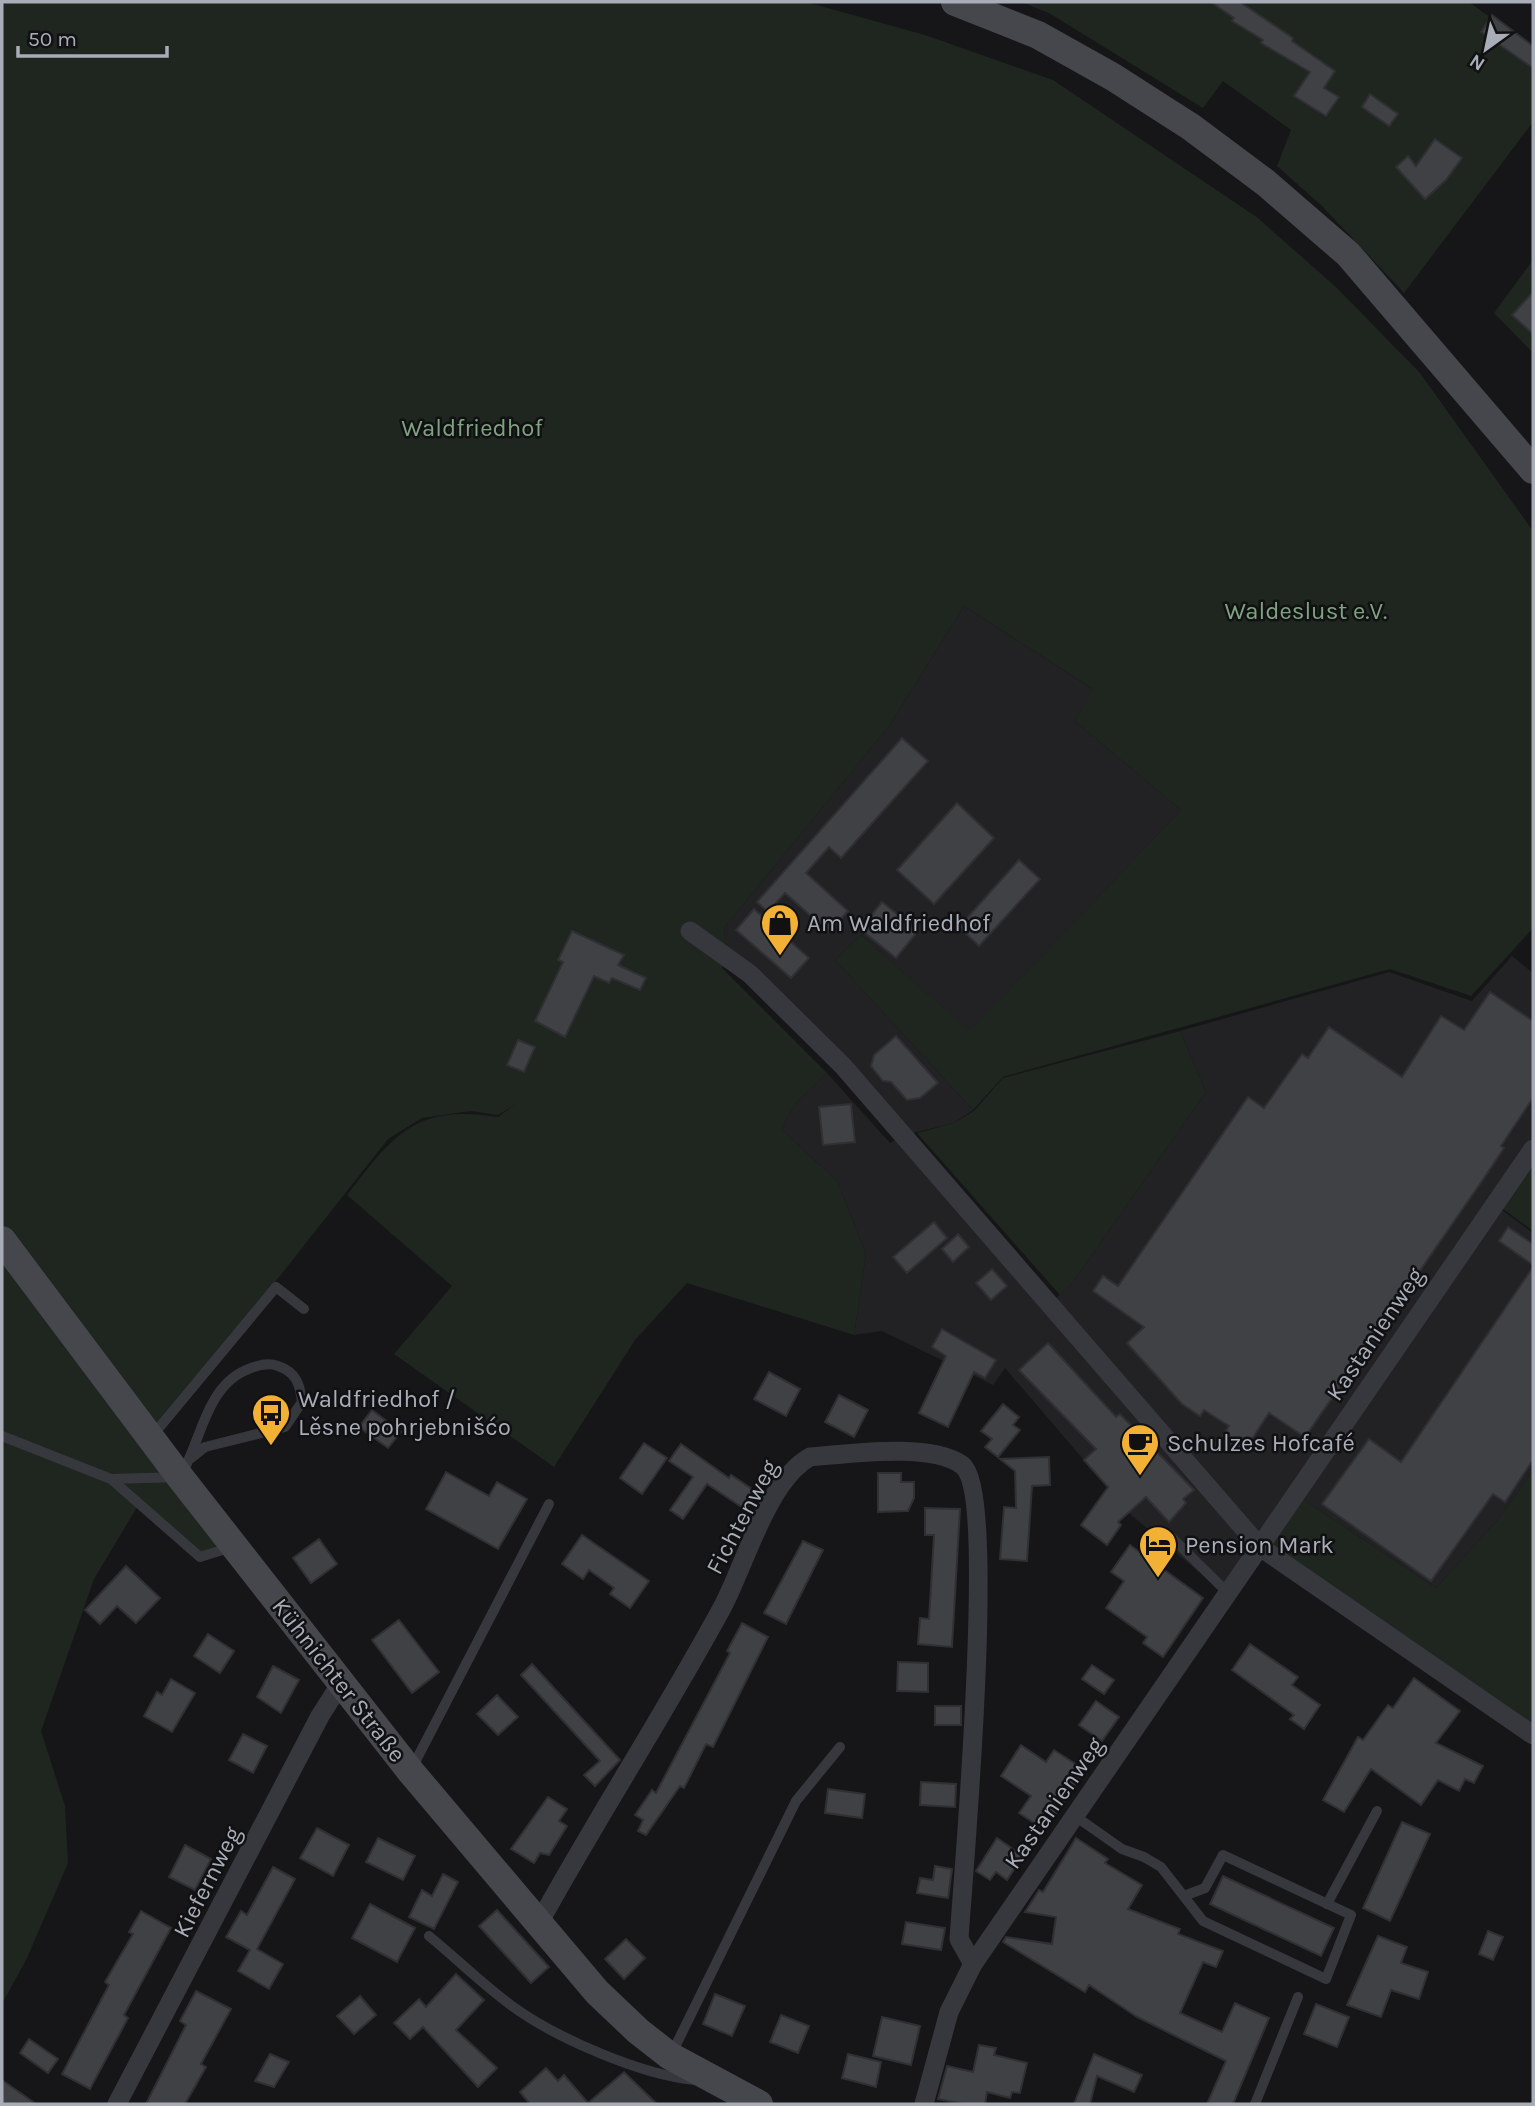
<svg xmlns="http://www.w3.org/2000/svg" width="1535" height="2106" font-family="Karla,sans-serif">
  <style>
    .built { fill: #222225 }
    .green { fill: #1e261f }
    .building { fill: #404145; stroke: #303034; stroke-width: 2 }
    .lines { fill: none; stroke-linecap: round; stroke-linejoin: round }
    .lane { stroke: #37383d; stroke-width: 10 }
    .street { stroke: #37383d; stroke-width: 19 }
    .secondary { stroke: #45474d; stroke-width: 28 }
    .labels { text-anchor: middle; stroke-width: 5; stroke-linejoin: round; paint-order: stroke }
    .park-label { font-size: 24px; fill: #7fa381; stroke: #111113 }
    .poi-label { font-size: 24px; fill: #a8adb8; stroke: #111113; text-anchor: start }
    .street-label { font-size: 24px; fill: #a8adb8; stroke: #111113 }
  </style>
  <rect width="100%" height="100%" fill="#161618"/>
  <!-- built -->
  <g class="built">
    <polygon points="964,606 1094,690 1075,721 1181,810 970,1032 861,935 835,960 973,1110 954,1123 905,1135 726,956 724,928 889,726"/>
    <polygon points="1512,956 1533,973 1533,1148 1225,1594 1130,1514 1005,1368 993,1385 882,1331 854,1335 866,1254 837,1181 781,1129 796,1103 827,1073 890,1143 903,1136 1052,1302 1073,1282 1206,1092 1180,1031 1389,972 1472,1001"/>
    <polygon points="1494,1204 1533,1233 1533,1471 1500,1517 1436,1588 1297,1495"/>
  </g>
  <!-- green -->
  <g class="green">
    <path d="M 2,2 L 806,2 L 925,35 L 1053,80 L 1258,218 L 1337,288 L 1420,373 L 1533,531 L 1533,928 L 1471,996 L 1390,969 L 1003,1077 L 973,1110 L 835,960 L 861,935 L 970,1031 L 1181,810 L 1075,721 L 1093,689 L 964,606 L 889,726 L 724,928 L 726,956 L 722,968 L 827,1073 L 796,1103 L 781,1129 L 837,1181 L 866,1254 L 854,1335 L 687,1283 L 635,1340 L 554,1467 L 394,1354 L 452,1286 L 347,1195 C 394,1135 414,1104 498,1117 L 516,1104 L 498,1115 L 471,1111 L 422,1118 L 388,1139 L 160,1428 L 2,1238 Z"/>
    <polygon points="1021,2 1469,2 1533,48 1533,122 1404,293 1322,206 1277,166 1291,130 1223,81 1203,108 1049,13"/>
    <polygon points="1533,260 1533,353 1494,313"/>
    <polygon points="1180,1031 1206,1092 1073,1282 1060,1295 917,1133 954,1123 974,1111 1003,1078"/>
    <polygon points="1533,1150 1533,1231 1495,1203"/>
    <polygon points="2,1242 178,1477 112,1477 2,1435"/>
    <polygon points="2,1437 115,1481 180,1479 234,1545 200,1556 139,1504 94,1579 41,1731 65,1806 68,1863 27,1958 2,2004"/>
    <polygon points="1533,1471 1533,1735 1261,1547 1297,1495 1436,1588 1500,1517"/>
  </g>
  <!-- building -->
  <g class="building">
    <polygon points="1211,2 1240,2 1293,38 1292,41 1335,71 1324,88 1339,97 1326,116 1294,96 1310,72 1261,43 1263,40 1232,21 1234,18"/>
    <polygon points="1492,15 1533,46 1533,68 1481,32"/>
    <polygon points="1370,94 1398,114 1389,126 1362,107"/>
    <polygon points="1435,139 1462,158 1446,180 1425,199 1396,167 1408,156 1416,166"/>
    <polygon points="1533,292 1533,334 1512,315"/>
    <polygon points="902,738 928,761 841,858 829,847 806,873 848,911 829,932 785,893 768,912 757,902"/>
    <polygon points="957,803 994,838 934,904 897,870"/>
    <polygon points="1019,860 1040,879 979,946 959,927"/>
    <polygon points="882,902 918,931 896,958 860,929"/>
    <polygon points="754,909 809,958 791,978 736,930"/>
    <polygon points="572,931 624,955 618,965 646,978 640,990 612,978 609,983 594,976 565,1037 535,1021 563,962 558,960"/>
    <polygon points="1490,992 1533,1021 1533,1098 1501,1146 1504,1148 1484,1178 1305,1437 1269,1413 1244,1451 1222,1437 1229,1426 1204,1410 1200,1416 1182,1404 1127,1343 1144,1327 1093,1291 1103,1276 1118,1286 1248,1097 1264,1108 1302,1054 1308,1058 1329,1027 1402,1077 1441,1016 1464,1030"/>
    <polygon points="896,1036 938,1083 920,1098 907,1100 891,1082 883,1081 871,1066 874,1055"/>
    <polygon points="518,1040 535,1047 524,1072 507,1065"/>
    <polygon points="851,1104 855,1142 823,1145 819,1107"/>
    <polygon points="934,1222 947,1238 907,1273 893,1257"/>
    <polygon points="1508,1227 1533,1244 1533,1265 1499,1241"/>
    <polygon points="958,1234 969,1247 953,1262 942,1249"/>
    <polygon points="1533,1267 1533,1460 1505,1502 1493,1494 1431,1581 1322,1504 1369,1439 1401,1462"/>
    <polygon points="992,1269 1007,1286 991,1300 976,1283"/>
    <polygon points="942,1329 996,1360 985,1378 974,1372 948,1427 919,1413 946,1356 932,1347"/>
    <polygon points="1048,1343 1116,1417 1120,1414 1194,1490 1183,1499 1186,1503 1169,1522 1146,1497 1118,1522 1121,1525 1107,1545 1081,1525 1108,1487 1084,1460 1096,1449 1019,1370"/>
    <polygon points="769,1372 800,1389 786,1416 754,1399"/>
    <polygon points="839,1395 868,1410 854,1437 825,1422"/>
    <polygon points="1003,1404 1019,1417 1013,1425 1020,1430 998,1457 985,1447 992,1439 981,1431"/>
    <polygon points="372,1410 401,1432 388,1448 359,1427"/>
    <polygon points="644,1443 667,1458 642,1494 620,1478"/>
    <polygon points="681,1444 729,1478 731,1475 758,1493 746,1510 707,1484 683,1519 670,1510 693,1477 669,1461"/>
    <polygon points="1049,1457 1050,1485 1032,1486 1027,1561 1000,1559 1004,1507 1016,1508 1015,1471 1000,1459"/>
    <polygon points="446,1472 489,1496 497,1482 527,1499 498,1549 426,1509"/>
    <polygon points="878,1473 901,1473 901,1482 914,1482 914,1498 908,1511 878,1512"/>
    <polygon points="925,1508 960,1509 952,1647 918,1644 920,1618 929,1619 934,1535 925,1535"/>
    <polygon points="582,1535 649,1581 630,1608 610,1594 614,1588 589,1570 583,1579 562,1564"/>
    <polygon points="319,1539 337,1564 311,1583 293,1558"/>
    <polygon points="803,1541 823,1550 786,1624 764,1613"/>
    <polygon points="1130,1545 1203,1598 1163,1657 1143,1643 1147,1637 1106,1608 1124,1581 1111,1572"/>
    <polygon points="126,1566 160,1598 136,1623 117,1606 100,1624 85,1610"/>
    <polygon points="399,1620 439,1672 412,1693 372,1640"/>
    <polygon points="742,1623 768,1637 713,1747 706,1744 684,1788 680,1786 646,1835 638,1831 643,1820 635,1815 652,1790 656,1793 730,1653 727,1651"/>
    <polygon points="208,1634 234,1651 220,1673 194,1656"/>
    <polygon points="1250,1644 1298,1677 1292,1685 1320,1705 1304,1729 1290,1719 1294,1715 1232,1670"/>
    <polygon points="898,1662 928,1663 928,1692 897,1691"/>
    <polygon points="532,1664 620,1760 595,1786 584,1775 600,1761 521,1675"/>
    <polygon points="1092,1665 1114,1680 1104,1694 1082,1679"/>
    <polygon points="273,1666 299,1680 281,1713 257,1697"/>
    <polygon points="1414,1678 1460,1711 1436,1743 1483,1766 1474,1783 1465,1779 1459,1791 1438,1780 1421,1805 1371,1769 1344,1812 1323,1800 1358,1737 1363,1740 1388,1705 1393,1708"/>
    <polygon points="171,1679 195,1693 172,1732 144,1716 157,1692 162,1695"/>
    <polygon points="497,1695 518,1717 498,1735 477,1714"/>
    <polygon points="1096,1701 1119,1717 1102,1741 1079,1725"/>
    <rect x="935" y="1706" width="26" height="19"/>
    <polygon points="243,1734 267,1746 253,1773 229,1760"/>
    <polygon points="1021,1745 1046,1762 1054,1750 1085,1770 1045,1830 1019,1813 1031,1796 1001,1776"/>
    <polygon points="921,1782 956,1784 955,1807 920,1805"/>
    <polygon points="828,1789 865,1794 862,1818 825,1813"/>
    <polygon points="548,1797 567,1809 559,1821 567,1826 549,1855 540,1853 534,1863 511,1849"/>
    <polygon points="1402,1822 1430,1834 1390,1921 1363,1908"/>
    <polygon points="317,1828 349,1845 333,1876 300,1858"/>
    <polygon points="378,1838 415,1856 403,1880 366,1862"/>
    <polygon points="997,1838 1023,1856 1007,1880 996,1872 990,1880 976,1871"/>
    <polygon points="1076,1838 1108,1859 1105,1863 1142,1885 1128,1909 1180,1929 1178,1934 1223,1951 1216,1967 1203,1962 1180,2013 1222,2032 1235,2003 1269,2018 1233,2104 1207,2104 1226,2061 1137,2017 1089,1985 1085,1992 1003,1942 1006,1937 1052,1944 1056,1917 1025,1912 1039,1890 1043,1892"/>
    <polygon points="185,1845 211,1859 195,1890 169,1877"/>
    <polygon points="935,1866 952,1869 948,1898 917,1893 920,1878 933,1880"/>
    <polygon points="273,1867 295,1879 257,1949 283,1964 269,1989 238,1971 250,1950 226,1937 241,1911 247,1915"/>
    <polygon points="443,1874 458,1882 434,1929 409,1917 422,1890 432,1896"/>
    <polygon points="1223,1876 1334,1928 1321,1956 1210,1904"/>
    <polygon points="370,1904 415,1928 397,1962 352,1938"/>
    <polygon points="497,1910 549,1967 531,1983 479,1926"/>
    <polygon points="141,1911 171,1928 124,2015 128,2018 90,2089 62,2074 109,1985 105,1982 133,1934 129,1932"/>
    <polygon points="906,1922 945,1928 941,1950 902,1944"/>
    <polygon points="1488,1931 1503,1937 1493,1960 1479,1954"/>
    <polygon points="1378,1936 1407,1947 1401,1963 1428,1972 1419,1999 1391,1990 1381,2017 1347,2005"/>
    <polygon points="626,1939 645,1958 624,1979 605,1959"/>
    <polygon points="456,1974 484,2000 456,2030 497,2068 478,2087 423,2027 410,2039 394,2023 419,1999 426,2007"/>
    <polygon points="196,1991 231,2009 201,2064 206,2067 185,2104 146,2104 186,2025 180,2021"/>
    <polygon points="715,1994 745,2006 732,2036 703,2024"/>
    <polygon points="360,1996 376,2015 354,2034 337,2016"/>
    <polygon points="1316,2004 1349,2017 1337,2047 1304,2034"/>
    <polygon points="781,2015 809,2026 798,2053 770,2042"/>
    <polygon points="882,2017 920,2026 911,2065 873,2056"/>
    <polygon points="29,2039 58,2059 48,2073 20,2053"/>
    <polygon points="979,2045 996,2048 994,2055 1027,2063 1020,2093 1012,2092 1010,2098 987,2092 985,2104 963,2104 938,2099 947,2066 973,2072"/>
    <polygon points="270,2054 289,2062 274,2087 255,2081"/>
    <polygon points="848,2054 881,2062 876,2087 842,2078"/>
    <polygon points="1094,2054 1142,2075 1134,2092 1097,2076 1090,2104 1074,2104"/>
    <polygon points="546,2068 558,2081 564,2075 588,2103 624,2072 657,2104 530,2104 520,2092"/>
    <polygon points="2,2080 36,2104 2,2104"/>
  </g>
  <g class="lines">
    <!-- lane -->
    <g class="lane">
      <polyline points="153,1435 276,1287 304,1309"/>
      <polyline points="2,1436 111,1479 200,1557 232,1547"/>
      <path d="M 111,1479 L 180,1477 C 202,1441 205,1384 251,1368 C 259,1365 270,1363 278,1366 C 296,1372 300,1384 302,1402 L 285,1427 L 205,1447 L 191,1458"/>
      <polyline points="1171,1537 1228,1593"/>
      <polyline points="412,1768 549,1504"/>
      <polyline points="1075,1816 1122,1849 1144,1857 1161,1867 1203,1921 1326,1979 1351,1915 1223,1855 1205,1888 1184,1896"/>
      <polyline points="1327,1904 1377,1811"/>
      <path d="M 429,1936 C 457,1959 483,1985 512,2006 C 556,2038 641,2075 695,2080"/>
      <polyline points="671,2055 796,1801 840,1747"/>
      <polyline points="1255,2104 1298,1997"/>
    </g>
    <!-- street -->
    <g class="street">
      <polyline points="690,931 750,974 843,1066 1260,1547 1533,1735"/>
      <path d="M 539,1923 C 598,1816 665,1713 723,1606 C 745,1564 768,1480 810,1457 C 848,1454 931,1442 962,1465 C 998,1492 963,1875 959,1939 L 973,1964"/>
      <polyline points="117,2104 320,1716 341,1683"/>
      <polyline points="924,2104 949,2012 973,1964 1533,1149"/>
    </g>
    <!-- secondary -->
    <g class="secondary">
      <polyline points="955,2 1038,35 1113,77 1191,127 1266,183 1348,254 1533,470"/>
      <polyline points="2,1240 180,1477 411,1772 597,1992 638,2031 670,2056 759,2104"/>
    </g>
  </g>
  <!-- icons -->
  <defs>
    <symbol id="shop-pin" viewBox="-11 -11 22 30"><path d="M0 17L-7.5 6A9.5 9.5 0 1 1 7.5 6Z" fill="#f2b134" stroke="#111113"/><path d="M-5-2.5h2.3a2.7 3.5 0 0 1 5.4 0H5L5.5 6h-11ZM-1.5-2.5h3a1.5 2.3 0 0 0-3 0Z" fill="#111"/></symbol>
    <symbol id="bus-pin" viewBox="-11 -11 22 30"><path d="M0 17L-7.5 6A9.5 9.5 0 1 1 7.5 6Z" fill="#f2b134" stroke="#111113"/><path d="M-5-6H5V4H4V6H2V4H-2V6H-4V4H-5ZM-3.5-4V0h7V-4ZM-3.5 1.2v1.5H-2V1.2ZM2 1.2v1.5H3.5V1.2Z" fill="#111"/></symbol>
    <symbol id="cafe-pin" viewBox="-11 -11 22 30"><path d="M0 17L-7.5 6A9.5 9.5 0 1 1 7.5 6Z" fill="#f2b134" stroke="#111113"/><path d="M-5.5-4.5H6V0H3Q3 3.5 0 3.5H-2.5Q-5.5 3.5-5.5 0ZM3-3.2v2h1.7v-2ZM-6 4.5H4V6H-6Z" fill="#111"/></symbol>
    <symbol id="hotel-pin" viewBox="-11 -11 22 30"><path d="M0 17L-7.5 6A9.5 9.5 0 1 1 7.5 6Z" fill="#f2b134" stroke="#111113"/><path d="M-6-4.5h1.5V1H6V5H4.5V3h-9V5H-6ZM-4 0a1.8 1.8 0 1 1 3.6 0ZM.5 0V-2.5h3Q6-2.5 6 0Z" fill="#111"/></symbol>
  </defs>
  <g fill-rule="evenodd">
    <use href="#shop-pin" x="758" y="901" width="44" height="60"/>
    <use href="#bus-pin" x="249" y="1391" width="44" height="60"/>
    <use href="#cafe-pin" x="1118" y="1421" width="44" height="60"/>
    <use href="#hotel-pin" x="1136" y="1523" width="44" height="60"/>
  </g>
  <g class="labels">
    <!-- park labels -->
    <g class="park-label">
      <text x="472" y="436">Waldfriedhof</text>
      <text x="1306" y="619">Waldeslust e.V.</text>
    </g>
    <!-- poi labels -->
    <g class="poi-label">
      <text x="807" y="931">Am Waldfriedhof</text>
      <text x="298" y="1407">Waldfriedhof /<tspan x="298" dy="28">Lěsne pohrjebnišćo</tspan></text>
      <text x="1167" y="1451">Schulzes Hofcafé</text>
      <text x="1185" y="1553">Pension Mark</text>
    </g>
    <!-- street labels -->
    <g class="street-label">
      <text transform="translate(1375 1334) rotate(-56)" y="8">Kastanienweg</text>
      <text transform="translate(742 1517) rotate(-62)" y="8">Fichtenweg</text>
      <text transform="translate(339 1680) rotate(52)" y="8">Kühnichter Straße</text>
      <text transform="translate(1054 1803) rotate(-55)" y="8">Kastanienweg</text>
      <text transform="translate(207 1882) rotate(-63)" y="8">Kiefernweg</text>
    </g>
  </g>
  <!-- border -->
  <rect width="1535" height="2106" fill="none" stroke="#a8adb8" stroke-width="7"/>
  <!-- north arrow -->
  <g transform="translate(1486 49) rotate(213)" stroke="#111113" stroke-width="5" paint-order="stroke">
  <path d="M0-5L12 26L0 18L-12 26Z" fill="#a8adb8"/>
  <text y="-10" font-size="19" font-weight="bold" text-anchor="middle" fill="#a8adb8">N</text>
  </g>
  <!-- scale -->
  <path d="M18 46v10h149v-10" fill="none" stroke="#a8adb8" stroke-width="3.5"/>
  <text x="28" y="46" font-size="21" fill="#a8adb8" stroke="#111113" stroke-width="5" paint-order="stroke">50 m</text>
</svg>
